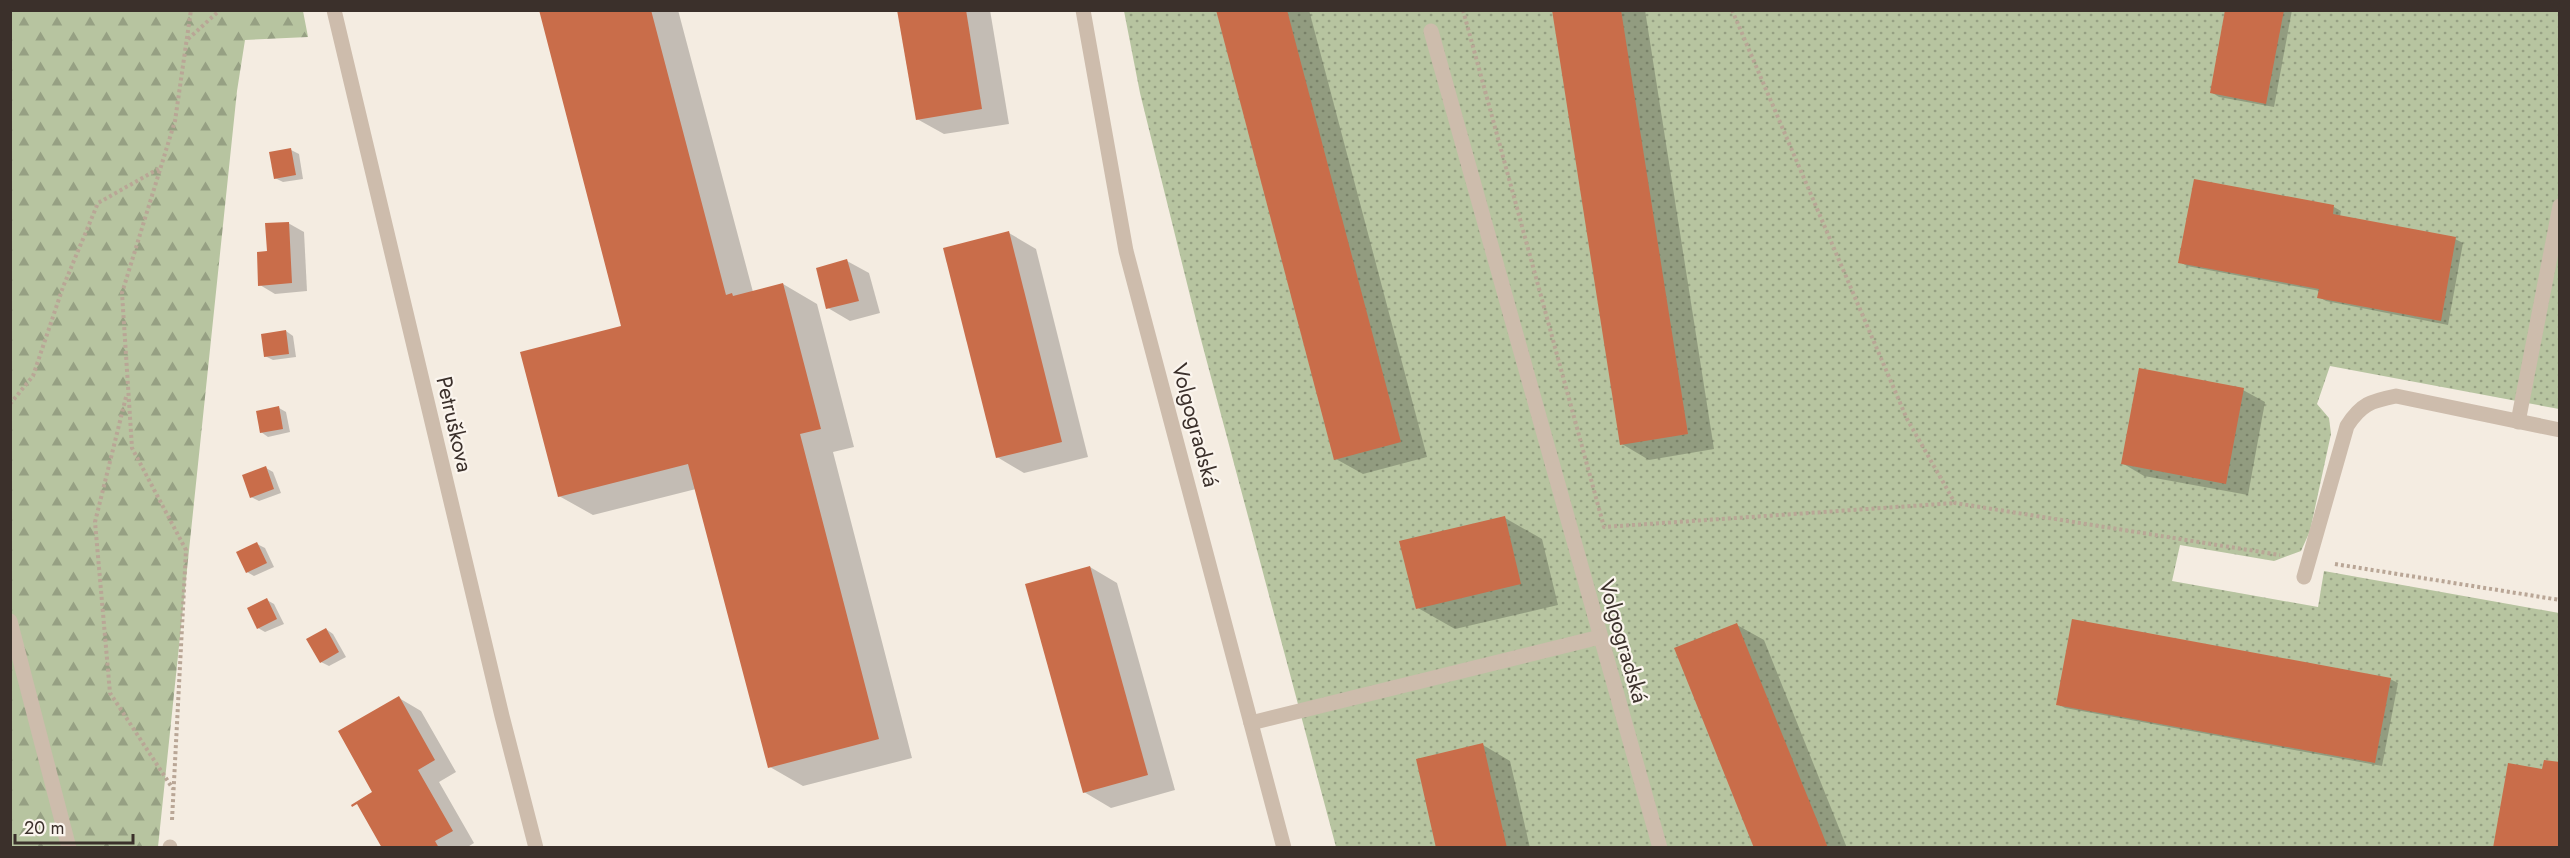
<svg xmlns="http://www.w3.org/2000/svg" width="2570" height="858" font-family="Jost,sans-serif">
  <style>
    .grass { fill: url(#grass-dots) }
    .forest { fill: url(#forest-firs) }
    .shadow { fill: #0003 }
    .building { fill: #c96d4a }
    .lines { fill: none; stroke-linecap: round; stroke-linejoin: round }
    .path { stroke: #b9a696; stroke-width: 4; stroke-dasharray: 3 3; stroke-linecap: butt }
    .minor { stroke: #cdbcac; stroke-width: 15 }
    .labels { text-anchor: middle; stroke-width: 4.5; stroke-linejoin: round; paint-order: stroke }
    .street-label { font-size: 22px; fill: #3b302b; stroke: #fbf5ee }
  </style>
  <defs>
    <pattern id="grass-dots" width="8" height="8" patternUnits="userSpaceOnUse" patternTransform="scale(1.5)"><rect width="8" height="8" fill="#b7c4a0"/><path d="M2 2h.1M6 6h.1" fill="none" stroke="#96a083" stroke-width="1.8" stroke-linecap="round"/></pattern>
    <pattern id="forest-firs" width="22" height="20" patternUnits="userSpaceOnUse" patternTransform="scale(1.5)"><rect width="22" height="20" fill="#b7c4a0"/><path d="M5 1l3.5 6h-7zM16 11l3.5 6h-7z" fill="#96a083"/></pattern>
  </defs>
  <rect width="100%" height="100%" fill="#f4ece1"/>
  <!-- grass -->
  <polygon class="grass" points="1124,11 2559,11 2559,409 2330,366 2317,404 2329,418 2331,434 2310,531 2301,551 2274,561 2180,545 2172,581 2318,607 2324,571 2559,613 2559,847 1336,847 1199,332 1140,93"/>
  <!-- forest -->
  <polygon class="forest" points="10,11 303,11 308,37 245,40 237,91 158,847 11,847"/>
  <!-- shadow -->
  <g class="shadow">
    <polygon points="540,10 678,10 753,292 783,284 817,304 854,447 833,452 912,758 803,786 770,767 696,489 593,515 559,496 622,327"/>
    <polygon points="899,10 990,10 1009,124 944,134 917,119"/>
    <polygon points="1217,10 1309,10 1427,457 1363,474 1336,459"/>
    <polygon points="1554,10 1645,10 1714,449 1649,460 1622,444"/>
    <polygon points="2227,10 2292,10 2274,107 2219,97 2211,92"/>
    <polygon points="291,150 299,154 303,179 283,182 275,178"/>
    <polygon points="2334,207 2341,211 2340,217 2455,239 2463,243 2448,325 2326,301 2319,297 2320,291 2187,266 2180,262"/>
    <polygon points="288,223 304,232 307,291 275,294 260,285 268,252"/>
    <polygon points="1009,233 1036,249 1088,457 1024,473 997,457"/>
    <polygon points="847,261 869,273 880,313 850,321 828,308"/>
    <polygon points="286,331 293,336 296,357 273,360 265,356"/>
    <polygon points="2243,390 2265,402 2248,495 2144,476 2122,463"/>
    <polygon points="279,408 286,412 290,432 268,437 261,432"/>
    <polygon points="266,468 273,472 281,493 259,501 251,497"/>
    <polygon points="1505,518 1542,539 1558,605 1455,629 1418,608"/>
    <polygon points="257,544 265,548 274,567 254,576 247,572"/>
    <polygon points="1090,567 1117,583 1175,790 1111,808 1084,792"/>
    <polygon points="267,600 274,604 284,624 265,632 258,628"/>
    <polygon points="1737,625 1764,640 1847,848 1755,848"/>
    <polygon points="326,629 333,634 346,657 329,666 321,662"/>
    <polygon points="2390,679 2398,683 2382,766 2065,708 2058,704"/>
    <polygon points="399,698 421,711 456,772 439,782 474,843 466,848 384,848 374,793"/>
    <polygon points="1483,745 1510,761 1530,848 1438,848"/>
  </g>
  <!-- building -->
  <g class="building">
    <polygon points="539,10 651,10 726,295 732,293 733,296 783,283 821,429 800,434 879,739 768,768 688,464 558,497 520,352 621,326"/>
    <polygon points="897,10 966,10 982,109 916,120"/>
    <polygon points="1216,10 1287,10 1401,442 1334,460"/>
    <polygon points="1552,10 1621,10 1688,434 1620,445"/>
    <polygon points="2225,10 2284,10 2266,104 2210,93"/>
    <polygon points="291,148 296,175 274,179 269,152"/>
    <polygon points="2194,179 2334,205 2333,214 2456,237 2441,321 2317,298 2319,289 2178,263"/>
    <polygon points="289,222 292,283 258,286 257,252 267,251 265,223"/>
    <polygon points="1009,231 1062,442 996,458 943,248"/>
    <polygon points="847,259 859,301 826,309 816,268"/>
    <polygon points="286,330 289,354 264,357 261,334"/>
    <polygon points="2139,368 2244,388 2226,484 2121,464"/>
    <polygon points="279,406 283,429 260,433 256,411"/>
    <polygon points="266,466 274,489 250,498 242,475"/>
    <polygon points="1505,516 1521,584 1416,609 1399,541"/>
    <polygon points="257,542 267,563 246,573 236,552"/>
    <polygon points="1090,566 1148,775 1083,793 1025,584"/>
    <polygon points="267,598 277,619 257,629 247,608"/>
    <polygon points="2072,619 2391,678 2375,763 2056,705"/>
    <polygon points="1737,623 1819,825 1828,848 1754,848 1674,648"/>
    <polygon points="326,628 339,652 320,663 306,639"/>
    <polygon points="399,696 435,760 418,770 453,831 435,841 439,848 382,848 357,804 352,807 351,805 372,792 338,731"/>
    <polygon points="1483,743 1507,848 1436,848 1416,759"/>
    <polygon points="2544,760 2560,762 2560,848 2493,848 2508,763 2542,769"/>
  </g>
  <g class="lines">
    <!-- path -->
    <g class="path">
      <polyline points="1463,10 1604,527 1955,503"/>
      <polyline points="1732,10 1907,419 1955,503 2280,555"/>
      <polyline points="188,39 220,10"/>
      <polyline points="126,397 95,522 110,693 173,789"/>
      <polyline points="10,404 33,376 63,287 98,203 160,168"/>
      <polyline points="2335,564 2560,600"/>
      <polyline points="172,820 186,550 132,448 122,293 175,121 191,10"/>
    </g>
    <!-- minor -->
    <g class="minor">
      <polyline points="334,10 502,716 536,848"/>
      <polyline points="1083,10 1126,251 1284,848"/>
      <polyline points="1431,31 1660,848"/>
      <polyline points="2518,422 2560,206"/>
      <path d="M 2304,577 L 2347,426 C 2361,404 2371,401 2396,396 L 2560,430"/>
      <polyline points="10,621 69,848"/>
      <polyline points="1251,723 1600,637"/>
      <polyline points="170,848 170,847"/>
    </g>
  </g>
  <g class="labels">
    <!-- street labels -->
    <g class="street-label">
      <text transform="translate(455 424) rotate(77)" y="8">Petruškova</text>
      <text transform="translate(1196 425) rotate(75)" y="8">Volgogradská</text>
      <text transform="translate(1624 641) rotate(74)" y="8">Volgogradská</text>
    </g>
  </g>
  <!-- border -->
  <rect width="2570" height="858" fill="none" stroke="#3b302b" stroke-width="24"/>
  <!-- scale -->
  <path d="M15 834v9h118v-9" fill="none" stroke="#3b302b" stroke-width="3"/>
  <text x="24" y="834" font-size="18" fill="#3b302b" stroke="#fbf5ee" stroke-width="4.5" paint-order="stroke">20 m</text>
</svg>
